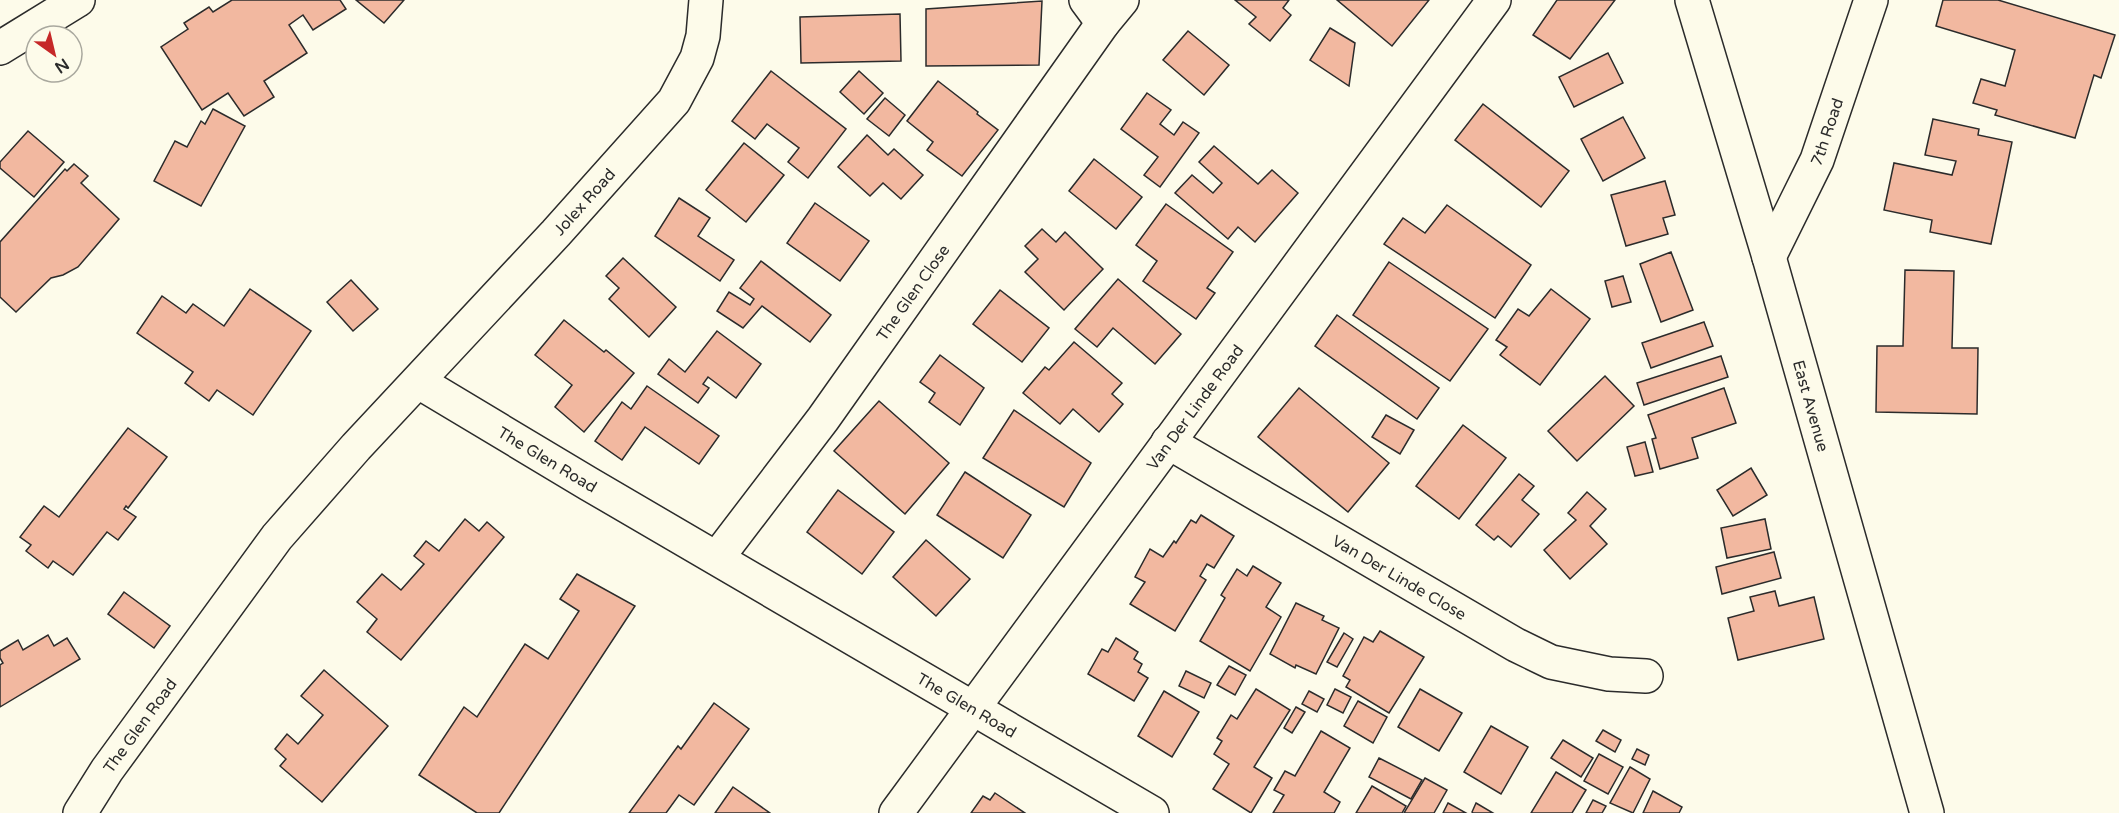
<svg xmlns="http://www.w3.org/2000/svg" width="2119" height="813" font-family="'Varela Round',sans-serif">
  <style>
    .building { fill: #f2b8a0; stroke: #2b2b2b; stroke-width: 1.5 }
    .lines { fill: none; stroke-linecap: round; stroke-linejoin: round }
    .street-casing { stroke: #2b2b2b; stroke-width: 36 }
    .street { stroke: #fdfbea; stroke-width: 33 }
    .labels { text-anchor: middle; stroke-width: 4.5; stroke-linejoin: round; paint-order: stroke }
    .street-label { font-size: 16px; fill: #2b2b2b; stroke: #fdfbea }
  </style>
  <rect width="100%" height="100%" fill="#fdfbea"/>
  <!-- building -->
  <g class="building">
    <polygon points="232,0 340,0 346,9 313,30 303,15 289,25 307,53 264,81 274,97 244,116 228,93 202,110 161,47 188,29 184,23 209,7 213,12"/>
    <polygon points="356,0 404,0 384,23"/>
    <polygon points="1235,0 1289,0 1283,8 1291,15 1270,41 1249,24 1256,17"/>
    <polygon points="1337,0 1429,0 1392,46"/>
    <polygon points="1557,0 1615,0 1570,59 1533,35"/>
    <polygon points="1943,0 1998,0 2115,35 2101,78 2094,75 2075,138 1995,115 1997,110 1973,103 1981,79 2005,86 2015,50 1936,26"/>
    <polygon points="1042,1 1039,65 926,66 926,9"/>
    <polygon points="900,14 901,61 801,63 800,17"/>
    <polygon points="1330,28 1355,43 1349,86 1310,60"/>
    <polygon points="1188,31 1229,65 1204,95 1163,60"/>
    <polygon points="1608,53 1623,83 1574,107 1559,77"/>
    <polygon points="771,71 846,129 808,178 788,162 799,148 767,124 755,139 732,121"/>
    <polygon points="859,71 883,93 864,114 840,92"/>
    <polygon points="938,81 978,112 977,114 998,130 962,176 927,150 933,142 907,121"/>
    <polygon points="1147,93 1171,110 1160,124 1174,135 1183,122 1199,133 1160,187 1144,175 1158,157 1121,129"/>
    <polygon points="885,98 905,115 889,136 867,119"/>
    <polygon points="1483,104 1569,171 1541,207 1455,140"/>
    <polygon points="213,109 245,126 201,206 154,181 175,141 187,147 201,121 205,124"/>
    <polygon points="1623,117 1645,158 1603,181 1581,139"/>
    <polygon points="1933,119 1979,129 1978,135 2012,142 1991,244 1930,232 1932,220 1884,210 1894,163 1952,175 1956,161 1925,155"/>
    <polygon points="28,131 64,162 34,197 0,168 0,162"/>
    <polygon points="867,135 888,155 894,149 923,175 901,199 883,183 870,196 838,167"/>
    <polygon points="744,143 784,175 746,222 706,190"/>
    <polygon points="1214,146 1258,184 1272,170 1298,193 1255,242 1238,227 1228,239 1175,193 1192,175 1213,193 1222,183 1199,162"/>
    <polygon points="1094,159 1142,197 1116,229 1069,191"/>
    <polygon points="74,164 88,176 81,183 119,219 78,267 63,275 51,278 16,312 0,297 0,242 65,169 67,171"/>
    <polygon points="1665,181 1675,215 1663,218 1668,234 1626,246 1611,195"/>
    <polygon points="679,198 710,218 698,236 734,260 720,281 655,236"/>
    <polygon points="815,203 869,241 840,281 787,243"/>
    <polygon points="1166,204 1233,252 1207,288 1215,293 1196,319 1143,281 1157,261 1136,245"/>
    <polygon points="1447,205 1531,265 1495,318 1384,244 1403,218 1425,233"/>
    <polygon points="1042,229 1056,242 1065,232 1103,269 1064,310 1025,272 1038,259 1025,246"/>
    <polygon points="1671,252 1693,310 1661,322 1640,264"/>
    <polygon points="623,258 676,307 649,337 609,299 619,288 606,276"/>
    <polygon points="761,261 831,315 810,342 762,306 743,328 717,311 729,292 750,305 754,299 740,288"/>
    <polygon points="1389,262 1488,329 1450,381 1353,315"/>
    <polygon points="1905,270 1954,271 1952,348 1978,348 1977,414 1876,412 1877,346 1903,346"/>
    <polygon points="1623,276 1631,302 1612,307 1605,281"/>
    <polygon points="1118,279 1181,334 1155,364 1113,328 1097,347 1075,329"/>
    <polygon points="351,280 378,309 353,331 327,302"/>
    <polygon points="250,289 311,331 253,415 217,390 209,401 185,383 193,372 137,333 162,296 186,313 193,304 224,326"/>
    <polygon points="1551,289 1590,319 1540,385 1500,355 1507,347 1496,340 1518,309 1529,316"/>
    <polygon points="1000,290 1049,328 1022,362 973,324"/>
    <polygon points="1337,315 1439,388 1417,419 1315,346"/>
    <polygon points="564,320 604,352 606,350 634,373 584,432 555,407 572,385 535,355"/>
    <polygon points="1704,322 1713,346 1651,368 1642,343"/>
    <polygon points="717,331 761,364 736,398 708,377 703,384 709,388 698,403 658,374 669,359 685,372"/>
    <polygon points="1074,342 1122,383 1112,394 1123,404 1099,432 1073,409 1060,424 1023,393 1045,367 1049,370"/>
    <polygon points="940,355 984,388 960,425 929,402 935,393 920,382"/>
    <polygon points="1721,356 1728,377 1644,405 1637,383"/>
    <polygon points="1605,376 1634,406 1577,461 1548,431"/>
    <polygon points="647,386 719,436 699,464 645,427 622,460 595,441 622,402 631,409"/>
    <polygon points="1299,388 1389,463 1348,512 1258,437"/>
    <polygon points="1724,388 1736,423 1692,438 1698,458 1660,469 1652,439 1656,438 1648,415"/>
    <polygon points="879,401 949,463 905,514 834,451"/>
    <polygon points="1014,410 1091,463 1064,507 983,458"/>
    <polygon points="1386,415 1414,430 1400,454 1372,437"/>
    <polygon points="1463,425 1506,458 1459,519 1416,486"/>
    <polygon points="128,428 167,457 128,508 126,506 124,509 136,517 118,540 107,532 73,575 53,561 48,568 26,551 31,545 20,537 44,506 59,517"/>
    <polygon points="1645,442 1653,472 1635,476 1627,447"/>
    <polygon points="1751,468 1767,495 1733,516 1717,490"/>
    <polygon points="965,472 1031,515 1003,558 937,515"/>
    <polygon points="1519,474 1534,486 1522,500 1539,514 1511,547 1498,536 1494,540 1476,525"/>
    <polygon points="838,490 894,532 862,574 807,532"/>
    <polygon points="1587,492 1606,509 1590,526 1607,544 1570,579 1544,550 1576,520 1568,513"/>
    <polygon points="1201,515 1234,536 1214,568 1207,564 1200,576 1206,580 1175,631 1130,604 1145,582 1135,577 1150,549 1163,557 1174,541 1176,543 1191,520 1196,523"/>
    <polygon points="465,519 479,531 487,522 504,537 401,660 367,632 377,619 357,602 382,574 401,590 424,564 414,556 426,541 439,551"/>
    <polygon points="1765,519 1771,549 1727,558 1721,528"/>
    <polygon points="926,540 970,579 936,616 893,577"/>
    <polygon points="1774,552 1781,578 1722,594 1716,567"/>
    <polygon points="1253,566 1281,583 1266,607 1281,617 1250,671 1200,641 1225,598 1221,595 1237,569 1247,576"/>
    <polygon points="577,574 635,606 499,813 477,813 419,775 464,707 477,717 525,644 548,659 579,611 560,599"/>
    <polygon points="1775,591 1779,606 1814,597 1824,639 1738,660 1728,618 1754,611 1750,597"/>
    <polygon points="124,592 170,626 154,648 108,614"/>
    <polygon points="1296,603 1324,616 1322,620 1339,628 1316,674 1296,665 1295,668 1270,654"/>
    <polygon points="1380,631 1424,657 1389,713 1346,687 1350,680 1343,676 1364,637 1373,642"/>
    <polygon points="1344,633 1353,639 1337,667 1327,662"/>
    <polygon points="48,635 54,646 67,638 80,659 0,707 0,665 3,663 0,658 0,651 18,640 23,650"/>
    <polygon points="1116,638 1138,652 1134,659 1142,664 1138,672 1148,678 1134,701 1088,674 1102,649 1108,652"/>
    <polygon points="1229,666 1246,675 1235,695 1217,685"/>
    <polygon points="324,670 388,726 322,802 280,766 286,759 275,749 287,734 298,744 323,715 301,696"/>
    <polygon points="1186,671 1211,683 1204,698 1179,686"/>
    <polygon points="1256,689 1290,710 1254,767 1272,778 1251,813 1213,789 1229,764 1214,754 1222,741 1217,738 1231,715 1237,719"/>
    <polygon points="1335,689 1351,697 1343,713 1327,705"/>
    <polygon points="1420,689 1462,713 1439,751 1398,727"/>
    <polygon points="1164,691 1199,712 1172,757 1138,736"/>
    <polygon points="1309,691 1324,699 1317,712 1302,704"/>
    <polygon points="1358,701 1387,717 1373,743 1344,726"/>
    <polygon points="714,703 749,729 694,805 679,795 666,813 629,813 678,746 681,749"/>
    <polygon points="1296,707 1305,712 1292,733 1284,728"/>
    <polygon points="1491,726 1528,747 1501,794 1464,772"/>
    <polygon points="1603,730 1621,740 1615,752 1596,741"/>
    <polygon points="1321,731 1350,748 1324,792 1340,802 1334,813 1273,813 1284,795 1274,790 1285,771 1295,776"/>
    <polygon points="1563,740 1593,758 1581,777 1551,758"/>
    <polygon points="1637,749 1649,755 1645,765 1632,759"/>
    <polygon points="1599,754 1623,767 1608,794 1584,781"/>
    <polygon points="1379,758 1422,780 1411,799 1369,777"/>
    <polygon points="1630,767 1650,779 1633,813 1610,803"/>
    <polygon points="1556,772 1586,790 1572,813 1531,813"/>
    <polygon points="1425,778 1447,790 1434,813 1404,813"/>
    <polygon points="1372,786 1406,806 1402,813 1356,813"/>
    <polygon points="733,787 770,813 715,813"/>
    <polygon points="1653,791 1682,807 1679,813 1643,813"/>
    <polygon points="995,793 1025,813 971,813 983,796 990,800"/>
    <polygon points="1593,800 1606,806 1602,813 1586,813"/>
    <polygon points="1448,803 1466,813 1443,813"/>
    <polygon points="1476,803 1493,813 1473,813 1472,812"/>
  </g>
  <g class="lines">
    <defs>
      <g id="street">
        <polyline points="1086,0 1103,23"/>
        <path id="s1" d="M 1692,0 L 1769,257 L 1927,813"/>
        <polyline points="0,48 78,0"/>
        <path id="s2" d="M 1769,257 L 1817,160 L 1871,0"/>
        <path id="s3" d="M 419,382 L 589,484 L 1152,813"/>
        <path id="s4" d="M 1168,442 L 1516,645 L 1551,662 L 1609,674 L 1646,676"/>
        <path id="s5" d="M 717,558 L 823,419 L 1103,23 L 1122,0"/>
        <path id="s6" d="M 80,813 L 107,770 L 277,537 L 356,447 L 556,233 L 674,101 L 697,58 L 703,36 L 706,0"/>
        <path id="s7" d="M 896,813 L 1494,0"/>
      </g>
    </defs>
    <!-- street casing -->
    <use href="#street" class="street-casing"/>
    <!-- street -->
    <use href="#street" class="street"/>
  </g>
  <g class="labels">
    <!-- street labels -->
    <g class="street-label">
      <text dy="6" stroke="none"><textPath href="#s2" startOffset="138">7th Road</textPath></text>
      <text dy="6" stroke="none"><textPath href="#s6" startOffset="794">Jolex Road</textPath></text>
      <text dy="6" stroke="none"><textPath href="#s5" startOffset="330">The Glen Close</textPath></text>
      <text dy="6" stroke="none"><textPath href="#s7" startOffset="504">Van Der Linde Road</textPath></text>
      <text dy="6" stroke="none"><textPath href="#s1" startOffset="423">East Avenue</textPath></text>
      <text dy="6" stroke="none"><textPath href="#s3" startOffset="150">The Glen Road</textPath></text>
      <text dy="6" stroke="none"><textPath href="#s4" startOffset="268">Van Der Linde Close</textPath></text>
      <text dy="6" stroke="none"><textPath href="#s3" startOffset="636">The Glen Road</textPath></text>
      <text dy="6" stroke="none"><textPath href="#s6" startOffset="106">The Glen Road</textPath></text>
    </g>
  </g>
  <!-- north arrow -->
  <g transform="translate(54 54) rotate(146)"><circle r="28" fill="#fdfbea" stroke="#a9a89e" stroke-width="1.5"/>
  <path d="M0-4.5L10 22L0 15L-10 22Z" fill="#c62828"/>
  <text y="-9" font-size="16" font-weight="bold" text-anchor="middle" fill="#2b2b2b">N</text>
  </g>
</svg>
